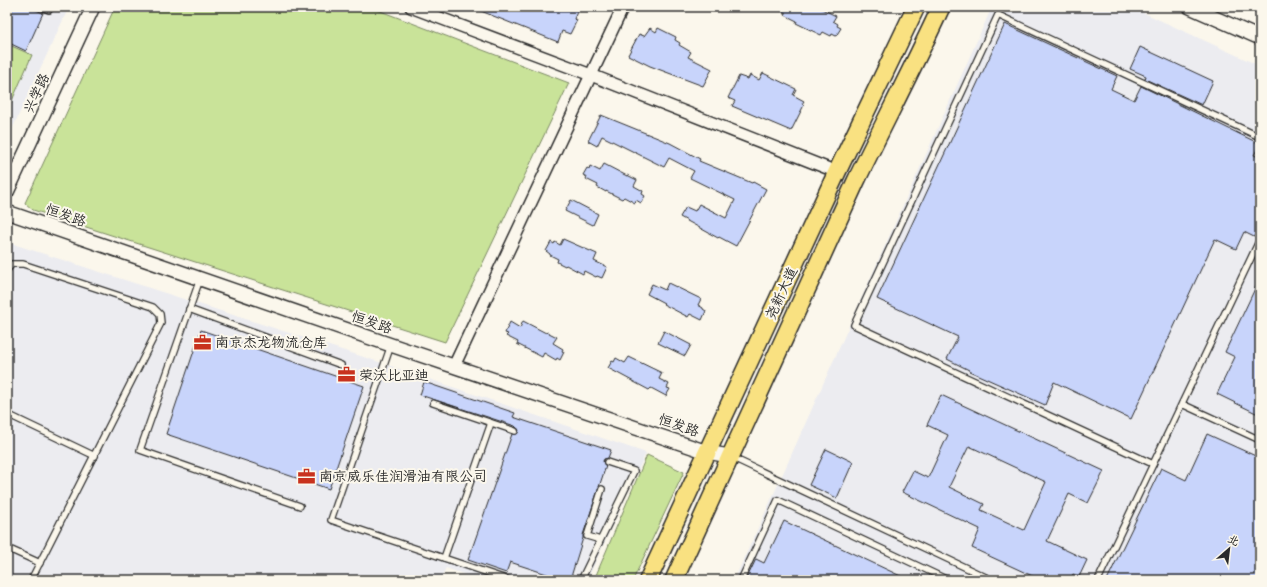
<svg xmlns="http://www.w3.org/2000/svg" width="1267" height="587" font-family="'Patrick Hand','LXGW WenKai TC',sans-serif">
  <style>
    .built { fill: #ececf0 }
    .green { fill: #c9e399; stroke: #7a8762 }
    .building { fill: #c8d4fb; stroke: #2b2b2b; fill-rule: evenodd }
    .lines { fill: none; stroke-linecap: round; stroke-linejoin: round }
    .service-casing { stroke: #2b2b2b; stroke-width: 8 }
    .minor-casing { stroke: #2b2b2b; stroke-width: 14 }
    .tertiary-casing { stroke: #2b2b2b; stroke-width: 16 }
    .primary-casing { stroke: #2b2b2b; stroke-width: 20 }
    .service { stroke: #fbf7ec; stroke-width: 5.5 }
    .minor { stroke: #fbf7ec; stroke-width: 11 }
    .tertiary { stroke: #fbf7ec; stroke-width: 13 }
    .primary { stroke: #f9e181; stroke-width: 17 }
    .labels { text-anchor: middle; stroke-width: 4; stroke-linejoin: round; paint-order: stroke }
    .street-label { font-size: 14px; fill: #2b2b2b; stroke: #fbf7ec }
    .poi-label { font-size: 14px; fill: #2b2b2b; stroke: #fbf7ec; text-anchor: start }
  </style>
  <rect width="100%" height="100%" fill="#fbf7ec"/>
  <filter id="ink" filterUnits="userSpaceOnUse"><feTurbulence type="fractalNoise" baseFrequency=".025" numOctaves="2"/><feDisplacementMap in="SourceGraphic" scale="8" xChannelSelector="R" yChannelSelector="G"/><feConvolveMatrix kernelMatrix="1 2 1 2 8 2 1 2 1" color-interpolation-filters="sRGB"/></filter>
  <g filter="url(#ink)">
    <!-- built -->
    <g class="built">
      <polygon points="7,7 69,7 7,140"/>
      <polygon points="992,7 1131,7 1260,66 1260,580 734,580 776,489"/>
      <polygon points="7,242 379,362 646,453 587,580 480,580 446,568 440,580 7,580"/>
    </g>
    <!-- green -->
    <g class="green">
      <polygon points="115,7 370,7 569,83 445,342 33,210 25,203"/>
      <polygon points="7,44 32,55 7,112"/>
      <polygon points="647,455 684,472 633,580 594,580"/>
    </g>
    <!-- building -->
    <g class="building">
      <polygon points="13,7 29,7 43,13 26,51 7,42 7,21"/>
      <polygon points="471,7 579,7 574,19 577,20 570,34 562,31 558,42"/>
      <polygon points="774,7 818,7 836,16 833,21 838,24 837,26 841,28 836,36 832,34 831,36 823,32 821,35 796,23 797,21 785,15 786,13"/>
      <polygon points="1005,24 1117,76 1111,89 1134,100 1141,86 1260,144 1254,155 1260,158 1260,224 1254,237 1244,232 1236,249 1215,239 1131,419 1054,382 1045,405 969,371 969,370 947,359 958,337 877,299"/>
      <polygon points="650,28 656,32 658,28 676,37 675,40 680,43 679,45 691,52 688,57 712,69 703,86 650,66 628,55 639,34 644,36"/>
      <polygon points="1140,47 1213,81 1202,105 1145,79 1146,76 1130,69"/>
      <polygon points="763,73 796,89 793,95 804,101 802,104 804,105 791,131 732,106 735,101 728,98 739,76 748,79 750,75 759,80"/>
      <polygon points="601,115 670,143 700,159 699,161 752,183 753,182 766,189 736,246 719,237 718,238 680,217 686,207 695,211 699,204 726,218 735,200 690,178 694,171 669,158 664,167 602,136 597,146 588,141"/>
      <polygon points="604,164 627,176 627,175 637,180 634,186 643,191 642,194 645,196 641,203 636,200 635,203 624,197 622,199 606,191 606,192 597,187 598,185 586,179 587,177 583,175 587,168 589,169 590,166 600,171"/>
      <polygon points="571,200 598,214 593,225 565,211"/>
      <polygon points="563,239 597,254 594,261 607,267 602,278 597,276 596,277 584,271 583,274 566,265 565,266 557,262 558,259 550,255 550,254 546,251 551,242 554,244 555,242 560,245"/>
      <polygon points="1260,278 1260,415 1217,394 1235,357 1225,352"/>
      <polygon points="668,283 701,299 698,305 703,308 703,309 706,311 702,320 690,314 688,317 663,304 664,303 647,294 652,284 665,290"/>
      <polygon points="523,321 546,333 547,332 557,337 553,343 563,349 562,351 564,352 560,360 557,358 556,360 544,353 542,357 517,344 518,342 506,336 508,334 505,333 510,322 520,328"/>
      <polygon points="201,330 364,386 329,489 166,434"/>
      <polygon points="664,331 691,345 685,356 658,343"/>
      <polygon points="629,357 662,373 659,379 669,384 667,388 670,389 666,396 651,388 649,390 608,368 612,361 614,362 616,358 625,363"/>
      <polygon points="424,382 515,413 513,417 611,450 608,458 604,459 603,461 604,464 606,466 583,535 583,538 570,580 565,580 510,562 506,573 468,560 512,434 517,434 519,430 515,426 420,395"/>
      <path d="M 941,395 L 1104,471 L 1088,503 L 1069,494 L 1047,541 L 1087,560 L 1079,577 L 1073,574 L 1070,580 L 1041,580 L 972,548 L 980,529 L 902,492 L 913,471 L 928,478 L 948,435 L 927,425 ZM 969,446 L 1046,482 L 1024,530 L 981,510 L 984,504 L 949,487 Z"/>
      <polygon points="1207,434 1260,458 1260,580 1107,580 1161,468 1186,480"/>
      <polygon points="826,449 853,462 837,498 809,485"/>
      <polygon points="784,521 909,580 746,580 756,559 764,563"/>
    </g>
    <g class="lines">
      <defs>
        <g id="service">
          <polyline points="42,7 49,10 51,7"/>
          <polyline points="7,270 12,264 23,264 153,307 160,314 161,323 31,580"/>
          <polyline points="200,279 140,450 300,506"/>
          <polyline points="189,309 341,365"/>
          <polyline points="391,345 331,520 509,580"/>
          <polyline points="433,403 515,431"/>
          <polyline points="1182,404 1260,440"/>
          <polyline points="7,414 95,456"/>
          <polyline points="731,457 992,580"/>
          <polyline points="1153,464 854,325 998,15 1260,137"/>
          <polyline points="599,543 634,471 607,462"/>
          <polyline points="7,548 40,563"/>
          <polyline points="444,558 491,423"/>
          <polyline points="581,580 599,543 597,539 587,536 602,489"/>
          <polyline points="741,580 778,500 948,580"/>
          <polyline points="1098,580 1260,239"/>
        </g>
        <g id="minor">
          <polyline points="411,7 591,75 837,172"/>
          <polyline points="454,366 623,7"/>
        </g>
        <g id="tertiary">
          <polyline points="1190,7 1260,38"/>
          <polyline points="7,192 93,7"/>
          <polyline points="7,212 391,345 707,452 729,456"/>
        </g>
        <g id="primary">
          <polyline points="648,580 837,172 916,7"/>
          <path d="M 674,580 C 734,447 794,314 856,181 C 884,123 914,66 941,7"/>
        </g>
      </defs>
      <!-- service casing -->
      <use href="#service" class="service-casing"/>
      <!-- minor casing -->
      <use href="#minor" class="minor-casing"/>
      <!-- tertiary casing -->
      <use href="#tertiary" class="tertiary-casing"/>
      <!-- primary casing -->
      <use href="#primary" class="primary-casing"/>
      <!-- service -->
      <use href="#service" class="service"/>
      <!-- minor -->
      <use href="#minor" class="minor"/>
      <!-- tertiary -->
      <use href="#tertiary" class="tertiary"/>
      <!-- primary -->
      <use href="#primary" class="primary"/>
    </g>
  </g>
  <!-- icons -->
  <defs>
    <symbol id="office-bare" viewBox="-9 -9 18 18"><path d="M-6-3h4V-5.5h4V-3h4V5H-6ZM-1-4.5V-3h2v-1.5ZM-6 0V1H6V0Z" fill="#c8321e" stroke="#fbf7ec" stroke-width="2.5" paint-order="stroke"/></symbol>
  </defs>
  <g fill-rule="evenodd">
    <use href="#office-bare" x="190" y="330" width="25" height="25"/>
    <use href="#office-bare" x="334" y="362" width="25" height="25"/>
    <use href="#office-bare" x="294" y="464" width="25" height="25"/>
  </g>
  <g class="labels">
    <!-- street labels -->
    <g class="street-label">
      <text transform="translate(36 93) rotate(-65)" y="5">兴学路</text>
      <text transform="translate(66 215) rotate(19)" y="5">恒发路</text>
      <text transform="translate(781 293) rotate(-65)" y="5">尧新大道</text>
      <text transform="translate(372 322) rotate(19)" y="5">恒发路</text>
      <text transform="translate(679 425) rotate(19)" y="5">恒发路</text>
    </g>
    <!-- poi labels -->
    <g class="poi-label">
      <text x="215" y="347">南京杰龙物流仓库</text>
      <text x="359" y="380">荣沃比亚迪</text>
      <text x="319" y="481">南京威乐佳润滑油有限公司</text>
    </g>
  </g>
  <!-- margin -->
  <rect width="1267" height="587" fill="none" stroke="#fbf7ec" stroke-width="24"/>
  <rect x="12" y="12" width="1243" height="563" fill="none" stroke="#2b2b2b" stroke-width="1.5" filter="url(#ink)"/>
  <!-- north arrow -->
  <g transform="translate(1229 549) rotate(28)" stroke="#fbf7ec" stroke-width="3" paint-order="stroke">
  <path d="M0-3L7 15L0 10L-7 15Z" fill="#2b2b2b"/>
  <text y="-6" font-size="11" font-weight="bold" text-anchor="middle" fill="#2b2b2b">北</text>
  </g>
</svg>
